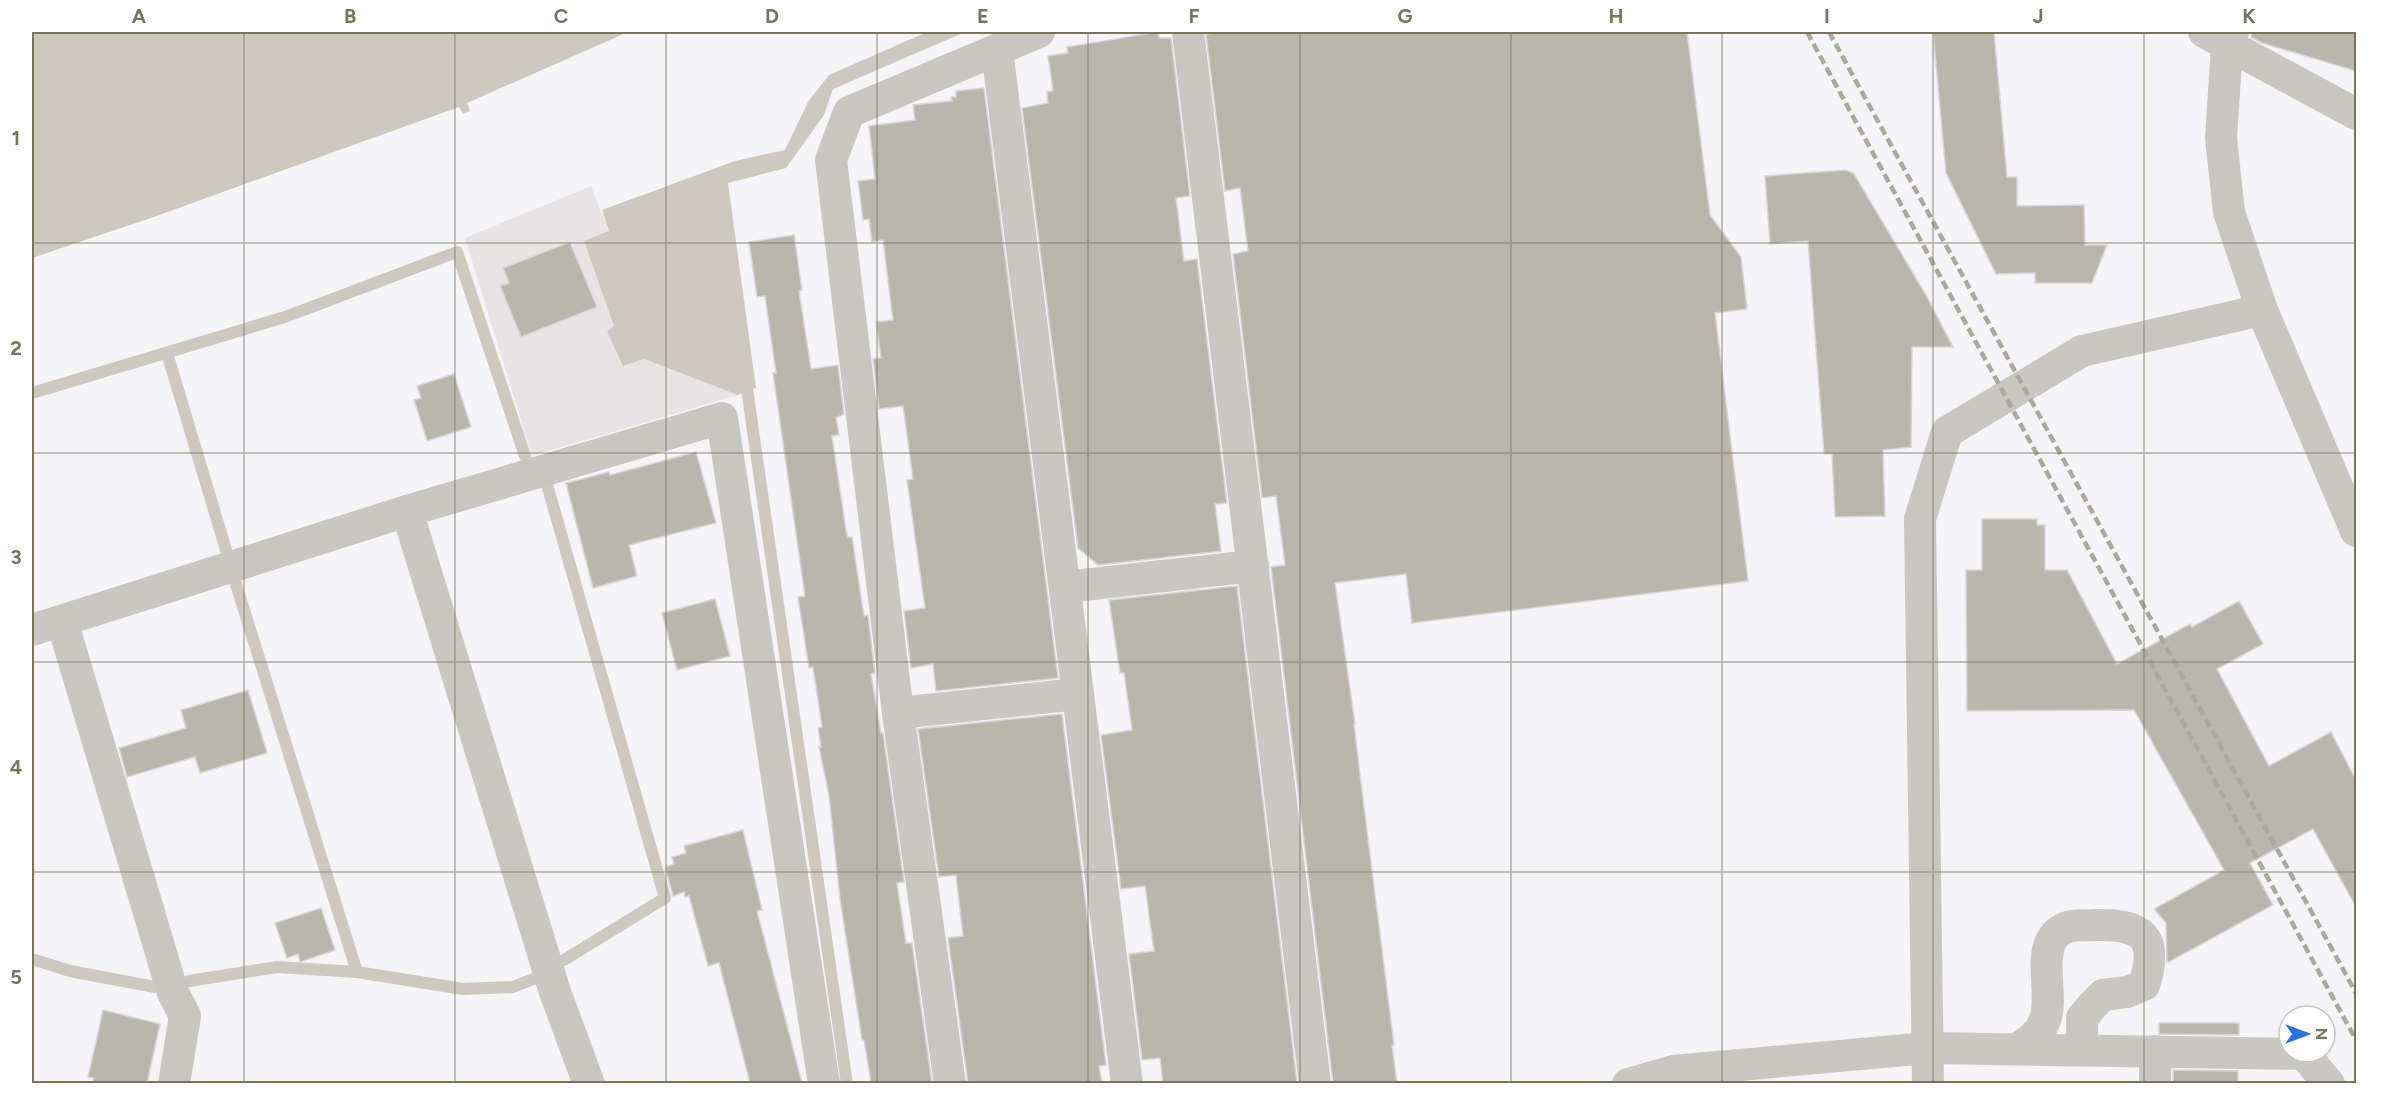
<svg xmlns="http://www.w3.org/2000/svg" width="2388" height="1115" font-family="Figtree,sans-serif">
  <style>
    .built { fill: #e6e4e5 }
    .water { fill: #cec9bf }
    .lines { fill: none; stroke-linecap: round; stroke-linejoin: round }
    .stream { stroke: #cec9bf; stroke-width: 12 }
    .building { fill: #b9b6ac; stroke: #d7d7d9; stroke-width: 1.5 }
    .minor { stroke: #c8c7c1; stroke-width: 32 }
    .rail { stroke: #aba89e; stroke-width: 4.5; stroke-dasharray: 9 4.5; stroke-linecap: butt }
    .grid { fill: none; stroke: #79745e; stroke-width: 1.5; stroke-opacity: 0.55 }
    .neatline { fill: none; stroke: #79745e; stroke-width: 2 }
    .grid-label { font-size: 20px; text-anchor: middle; font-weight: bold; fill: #79745e }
  </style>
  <rect width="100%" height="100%" fill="#f5f4f7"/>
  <!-- built -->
  <polygon class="built" points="591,186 609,232 584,241 615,327 607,331 623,366 644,359 738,395 532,456 465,238"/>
  <!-- water -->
  <g class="water">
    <polygon points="32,32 628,32 467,103 470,111 463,114 459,107 148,219 32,258"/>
    <polygon points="927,32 965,32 833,89 824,115 786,168 728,183 756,388 747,390 738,395 644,359 623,366 607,331 614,326 584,241 609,231 602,210 735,161 785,150 808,102 829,75"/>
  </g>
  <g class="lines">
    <!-- stream -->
    <g class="stream">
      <polyline points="167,353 226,550"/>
      <polyline points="737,378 747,389 847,1084"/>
      <polyline points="32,393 285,317 457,252 525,456"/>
      <polyline points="548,488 665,898 564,960"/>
      <polyline points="235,581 357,972"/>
      <polyline points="32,959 70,971 155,987"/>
      <polyline points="189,981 277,967 357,972 463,989 513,987 536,978"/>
    </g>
  </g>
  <!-- building -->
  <g class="building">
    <polygon points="1158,32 1159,38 1171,38 1190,196 1176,198 1184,261 1197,259 1227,503 1215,504 1221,551 1098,565 1078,548 1022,108 1048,103 1047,92 1053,91 1048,56 1068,53 1067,47"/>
    <polygon points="1223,32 1687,32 1710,215 1741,257 1747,309 1715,313 1748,581 1412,623 1406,574 1335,583 1355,724 1354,724 1362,791 1394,1045 1392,1045 1397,1083 1333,1083 1271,567 1285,565 1276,496 1262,498 1233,254 1248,251 1240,188 1225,191 1206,34"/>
    <polygon points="1933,32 1994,32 2007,177 2017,177 2017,206 2084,205 2085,245 2107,245 2092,283 2035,283 2035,273 1996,274 1946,173"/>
    <polygon points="2252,32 2356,32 2356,71 2262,43 2251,37"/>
    <polygon points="984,88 1058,678 936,691 933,664 911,668 904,611 925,608 907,480 913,479 903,406 879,409 873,359 881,358 876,322 893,320 883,240 872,242 869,219 863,220 858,181 875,179 869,126 915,120 913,105 952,101 951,97 956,97 956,91"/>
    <polygon points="1846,170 1854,174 1926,295 1953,347 1912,347 1911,447 1883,450 1885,516 1835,517 1832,454 1824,454 1808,241 1770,244 1765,176"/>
    <polygon points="794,235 802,290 799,291 811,369 838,365 844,414 836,418 839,435 832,436 846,530 848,537 852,537 864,616 868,615 875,673 871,674 881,733 883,733 904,882 897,883 906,943 912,943 932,1083 871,1083 864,1040 862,1040 840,899 829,795 819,747 821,747 818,728 822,727 813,667 809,668 798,597 805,596 773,373 776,373 765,296 757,297 749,242"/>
    <polygon points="570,242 597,307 521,337 500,286 509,283 503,268"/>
    <polygon points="454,374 471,427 427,441 414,400 421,398 417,386"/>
    <polygon points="696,452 716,523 629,545 637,576 593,588 566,483 609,472 610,475"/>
    <polygon points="1982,519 2037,519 2037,525 2045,525 2045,570 2067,570 2117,664 2190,624 2192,627 2239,601 2263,644 2217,669 2269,766 2331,732 2356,780 2356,907 2313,829 2250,863 2273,905 2167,963 2166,923 2154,909 2224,870 2134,710 1967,711 1966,570 1982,570"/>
    <polygon points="1237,586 1297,1083 1163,1083 1160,1058 1142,1060 1129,954 1154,951 1145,886 1121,889 1101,735 1132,730 1124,673 1120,673 1109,600"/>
    <polygon points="715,599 730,656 677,670 662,613"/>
    <polygon points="248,690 267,753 200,773 195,757 127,777 119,748 186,728 181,710"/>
    <polygon points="1062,714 1106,1065 1099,1066 1102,1083 968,1083 948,938 963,936 956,875 939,877 918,729"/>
    <polygon points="743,830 762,910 757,911 802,1083 750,1083 719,963 708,966 689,896 685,897 684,892 673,896 665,867 674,864 672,857 686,853 684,846"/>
    <polygon points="321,908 335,950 300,962 298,954 287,958 275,923"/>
    <polygon points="103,1010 160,1024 147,1083 92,1083 94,1078 88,1077"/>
    <polygon points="2159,1023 2239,1023 2239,1035 2159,1034"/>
    <polygon points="2173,1070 2238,1071 2238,1083 2173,1083"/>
  </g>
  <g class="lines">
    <!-- minor -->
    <g class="minor">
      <polyline points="1188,32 1315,1084"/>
      <polyline points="2204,32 2356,114"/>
      <polyline points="997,50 1127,1084"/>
      <polyline points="2262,310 2356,531"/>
      <polyline points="407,511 555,992 589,1084"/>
      <polyline points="1065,587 1253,566"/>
      <polyline points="62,621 173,993 185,1016 174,1084"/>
      <polyline points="32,630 407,511 722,418 824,1084"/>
      <polyline points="898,713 1078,694"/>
      <path d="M 2017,1049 C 2029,1042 2040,1034 2045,1020 C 2054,997 2037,953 2056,934 C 2067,923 2081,926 2095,925 C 2141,924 2160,936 2144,985 L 2127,992 L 2103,995 L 2092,1006 L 2082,1018 L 2082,1050"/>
      <polyline points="950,1084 898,713 831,160 849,112 1039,32"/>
      <polyline points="1628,1084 1673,1071 1928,1048 2304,1054 2329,1084"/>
      <polyline points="1928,1084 1920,519 1947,432 2082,351 2262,310 2229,212 2221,138 2227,46 2233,32"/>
      <polyline points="2155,1084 2155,1051"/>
    </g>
    <!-- rail -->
    <g class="rail">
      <polyline points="1807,32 2356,1040"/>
      <polyline points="1829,32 2356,993"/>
    </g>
  </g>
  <!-- grid -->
  <path class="grid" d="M 244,32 L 244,1084M 455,32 L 455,1084M 666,32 L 666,1084M 877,32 L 877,1084M 1088,32 L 1088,1084M 1300,32 L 1300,1084M 1511,32 L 1511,1084M 1722,32 L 1722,1084M 1933,32 L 1933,1084M 2144,32 L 2144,1084M 32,243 L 2356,243M 32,453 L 2356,453M 32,662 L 2356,662M 32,872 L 2356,872"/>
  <!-- border -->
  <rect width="2388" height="1115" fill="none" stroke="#ffffff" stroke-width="66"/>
  <!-- north arrow -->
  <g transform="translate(2307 1034) rotate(90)"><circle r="28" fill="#ffffff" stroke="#c9c7bf" stroke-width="1.5"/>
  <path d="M0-4.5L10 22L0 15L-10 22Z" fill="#2c71e0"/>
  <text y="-9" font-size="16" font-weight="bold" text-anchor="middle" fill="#79745e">N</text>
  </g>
  <rect x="33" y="33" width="2322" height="1049" class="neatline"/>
  <g class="grid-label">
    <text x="139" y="23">A</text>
    <text x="350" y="23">B</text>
    <text x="561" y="23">C</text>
    <text x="772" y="23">D</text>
    <text x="983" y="23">E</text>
    <text x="1194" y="23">F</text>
    <text x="1405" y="23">G</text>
    <text x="1616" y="23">H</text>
    <text x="1827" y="23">I</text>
    <text x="2038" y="23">J</text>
    <text x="2249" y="23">K</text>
    <text x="16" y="145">1</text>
    <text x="16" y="355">2</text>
    <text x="16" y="564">3</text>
    <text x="16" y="774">4</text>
    <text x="16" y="984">5</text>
  </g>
</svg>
